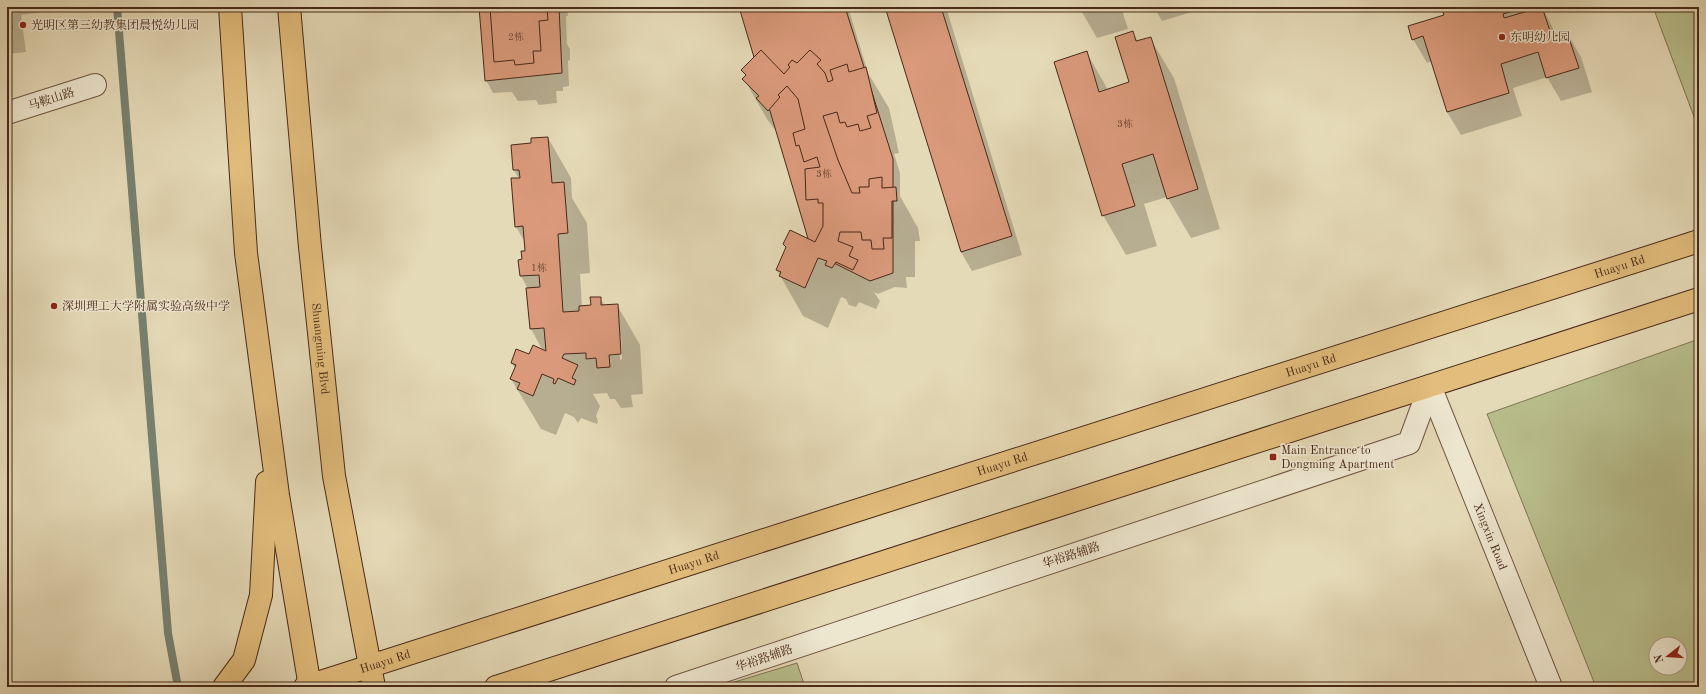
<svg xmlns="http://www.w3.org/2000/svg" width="1706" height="694" font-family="'Old Standard TT','Noto Serif SC',serif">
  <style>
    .green { fill: #b8be8c; stroke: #807452; fill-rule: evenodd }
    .shadow { fill: #0003; fill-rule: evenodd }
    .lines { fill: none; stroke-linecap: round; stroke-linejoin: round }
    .stream { stroke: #778170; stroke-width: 8 }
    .building { fill: #d9997a; stroke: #492919 }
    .minor-casing { stroke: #705540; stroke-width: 24 }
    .major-casing { stroke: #492919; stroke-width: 24 }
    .minor { stroke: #eee7d0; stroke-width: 22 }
    .major { stroke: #e2bd7c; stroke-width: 22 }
    .poi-dot { fill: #8f2418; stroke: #eee7d0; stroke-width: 1.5 }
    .labels { text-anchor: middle; stroke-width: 3; stroke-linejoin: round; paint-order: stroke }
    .number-label { font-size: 10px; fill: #6d4531 }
    .poi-label { font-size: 12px; fill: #492919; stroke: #eee7d0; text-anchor: start }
    .street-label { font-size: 12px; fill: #492919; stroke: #eee7d0 }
  </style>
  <rect width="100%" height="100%" fill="#e5dab7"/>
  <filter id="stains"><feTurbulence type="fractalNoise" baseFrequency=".005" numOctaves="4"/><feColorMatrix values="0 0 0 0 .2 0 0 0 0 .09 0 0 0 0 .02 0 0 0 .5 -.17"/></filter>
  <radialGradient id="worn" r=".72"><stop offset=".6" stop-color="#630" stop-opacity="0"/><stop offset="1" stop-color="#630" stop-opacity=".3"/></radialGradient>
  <!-- green -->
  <g class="green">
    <polygon points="1653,7 1699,7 1699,130"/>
    <path d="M 1699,339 L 1699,687 L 1596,687 L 1487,414 ZM 1656,644 L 1680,644 L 1680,668 L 1656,668 Z"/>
    <polygon points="797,663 805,687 718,687"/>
  </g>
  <!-- shadow -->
  <g class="shadow">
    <polygon points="7,7 41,7 42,12 21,15 26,52 7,54"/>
    <polygon points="480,7 567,7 568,16 566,16 567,44 570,49 570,60 568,61 569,86 563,87 563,91 556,91 557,103 539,105 536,100 518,101 512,92 493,93 486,80"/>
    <polygon points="740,7 848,7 868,73 889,108 899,153 894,154 900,173 900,196 918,228 920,241 915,241 915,277 906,277 907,288 895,287 878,294 874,292 880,301 876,309 859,302 856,307 849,305 846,299 841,297 828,328 803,316 777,270 786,249 784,244 810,241 778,134 767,119 744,79 746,76 742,70 755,58"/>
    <polygon points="886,7 946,7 1022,255 972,271 961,252"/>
    <polygon points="1079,7 1121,7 1128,29 1097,38"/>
    <polygon points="1154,7 1190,7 1192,12 1162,21"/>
    <polygon points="1431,7 1521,7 1523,13 1542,7 1557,36 1567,33 1581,57 1592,92 1561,101 1547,77 1513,88 1522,116 1461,135 1447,112 1432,61 1427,63 1413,39 1445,16 1443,10 1434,13"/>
    <polygon points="1133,32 1138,42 1150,38 1174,78 1220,229 1191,238 1167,197 1144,204 1157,246 1126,255 1103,215 1087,53 1108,90 1130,83"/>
    <path d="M 548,138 L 571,178 L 572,198 L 587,223 L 590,273 L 580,274 L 582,307 L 592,306 L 600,298 L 605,306 L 617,305 L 640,345 L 643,394 L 631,395 L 633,407 L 621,408 L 615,399 L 610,399 L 607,393 L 593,394 L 600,406 L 596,416 L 598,421 L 597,424 L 581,418 L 578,423 L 574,417 L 565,413 L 556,435 L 541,429 L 511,379 L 515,368 L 512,363 L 543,351 L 531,329 L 528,289 L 521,276 L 519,260 L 523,260 L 526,252 L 525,242 L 516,227 L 519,179 L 514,170 L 512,146 L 532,144 ZM 619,336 L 621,336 L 622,359 L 620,360 Z"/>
  </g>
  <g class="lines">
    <!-- stream -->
    <polyline class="stream" points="117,7 168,633 178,687"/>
  </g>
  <!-- building -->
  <g class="building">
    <polygon points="7,7 10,7 12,29 7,29"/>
    <polygon points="479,7 559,7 562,73 485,81"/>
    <polygon points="490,7 547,8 548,20 539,21 541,51 533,51 534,63 515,65 514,60 494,62"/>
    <polygon points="739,7 845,7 893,159 893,273 870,281 812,252"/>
    <polygon points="885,7 941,7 1012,236 961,252"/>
    <polygon points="1441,7 1515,7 1516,10 1503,14 1504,18 1542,7 1552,37 1567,32 1579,68 1546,78 1538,52 1501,64 1509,93 1447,112 1423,36 1412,40 1408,26 1444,15"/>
    <polygon points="1133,31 1136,41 1151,37 1198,189 1167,199 1153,154 1122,164 1135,206 1102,216 1054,62 1087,51 1099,92 1129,82 1115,37"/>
    <polygon points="761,50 784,74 790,67 788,65 792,60 797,63 810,50 821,60 817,64 825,73 828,82 833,80 830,70 847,64 849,72 866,67 877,113 867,116 871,128 860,131 858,124 847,127 845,122 840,123 837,112 823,116 838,160 852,193 860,193 859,187 869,187 869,179 882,177 882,188 896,187 897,201 892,201 892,238 883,238 884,249 872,249 871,240 862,240 861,232 840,232 838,241 853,247 849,256 858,260 853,270 836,262 832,268 825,265 827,261 818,258 805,288 779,276 781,272 776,270 786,247 783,244 790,230 815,242 823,226 823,203 818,203 818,199 806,200 805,169 820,167 817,157 804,162 799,145 796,146 793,133 805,129 798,99 787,86 778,95 780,97 768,111 756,98 759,96 742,79 746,75 741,70"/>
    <polygon points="548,137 552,183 564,182 568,233 558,234 563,312 579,311 579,306 591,305 590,297 601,297 601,305 618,304 621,354 609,355 610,367 597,368 596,358 586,359 586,353 564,354 562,358 578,365 572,378 576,380 574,385 558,378 555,384 553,383 554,379 542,374 533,396 517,389 520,383 510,379 516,365 511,363 516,349 529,354 533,345 546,351 544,328 530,329 526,288 540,287 539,275 520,276 518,260 522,259 521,251 525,251 523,226 515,227 511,178 520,178 519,170 513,170 511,145 531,143 531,138"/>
  </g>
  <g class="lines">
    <defs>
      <g id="minor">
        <polyline points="7,113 95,85"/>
        <path id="s1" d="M 1430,386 L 1551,687"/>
        <polyline points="676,687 1409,443 1430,386"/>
      </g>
      <g id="major">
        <polyline points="230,7 246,253 278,495 310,687"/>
        <path id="s2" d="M 289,7 L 310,247 L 334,476 L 374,687"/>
        <polyline points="224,687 244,660 261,595 267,482"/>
        <path id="s3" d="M 305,687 L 1699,241"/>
        <polyline points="496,687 1699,299"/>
      </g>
    </defs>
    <!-- minor casing -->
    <use href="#minor" class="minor-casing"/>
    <!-- major casing -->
    <use href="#major" class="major-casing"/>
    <!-- minor -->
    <use href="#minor" class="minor"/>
    <!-- major -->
    <use href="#major" class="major"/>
  </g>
  <!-- markers -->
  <g class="poi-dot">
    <circle cx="23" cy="25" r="4"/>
    <circle cx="1502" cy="37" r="4"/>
    <circle cx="54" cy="306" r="4"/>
    <rect x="1269" y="453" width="8" height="8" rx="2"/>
  </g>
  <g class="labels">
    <!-- number labels -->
    <g class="number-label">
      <text x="516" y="40">2栋</text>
      <text x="1125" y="127">3栋</text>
      <text x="824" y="177">3栋</text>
      <text x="539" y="271">1栋</text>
    </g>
    <!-- poi labels -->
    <g class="poi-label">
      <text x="31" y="29">光明区第三幼教集团晨悦幼儿园</text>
      <text x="1510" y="41">东明幼儿园</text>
      <text x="62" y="310">深圳理工大学附属实验高级中学</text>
      <text x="1281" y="454">Main Entrance to<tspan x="1281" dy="14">Dongming Apartment</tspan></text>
    </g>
    <!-- street labels -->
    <g class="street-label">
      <text transform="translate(51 99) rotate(-18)" y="4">马鞍山路</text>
      <text dy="4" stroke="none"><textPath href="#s3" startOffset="1380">Huayu Rd</textPath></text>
      <text dy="4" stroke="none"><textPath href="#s2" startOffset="343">Shuangming Blvd</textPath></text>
      <text dy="4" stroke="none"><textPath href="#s3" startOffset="1056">Huayu Rd</textPath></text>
      <text dy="4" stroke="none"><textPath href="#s3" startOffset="732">Huayu Rd</textPath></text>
      <text dy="4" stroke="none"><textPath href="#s1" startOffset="162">Xingxin Road</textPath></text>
      <text transform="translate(1071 555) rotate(-18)" y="4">华裕路辅路</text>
      <text dy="4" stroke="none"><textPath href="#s3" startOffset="408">Huayu Rd</textPath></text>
      <text transform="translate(764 658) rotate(-19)" y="4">华裕路辅路</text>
      <text dy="4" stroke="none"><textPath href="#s3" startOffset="84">Huayu Rd</textPath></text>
    </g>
  </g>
  <!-- margin -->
  <rect width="1706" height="694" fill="none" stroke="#e5dab7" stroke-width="24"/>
  <rect x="8" y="8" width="1690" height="678" fill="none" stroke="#492919" stroke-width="2"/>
  <rect x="12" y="12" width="1682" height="670" fill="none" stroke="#492919"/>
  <!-- north arrow -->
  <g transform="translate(1668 656) rotate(253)"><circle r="19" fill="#eee7d0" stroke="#ac9b87"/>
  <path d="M0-3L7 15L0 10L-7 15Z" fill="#8f2418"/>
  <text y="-6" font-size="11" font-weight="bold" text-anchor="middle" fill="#492919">N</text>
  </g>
  <rect width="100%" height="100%" filter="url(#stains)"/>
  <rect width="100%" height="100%" fill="url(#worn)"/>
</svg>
